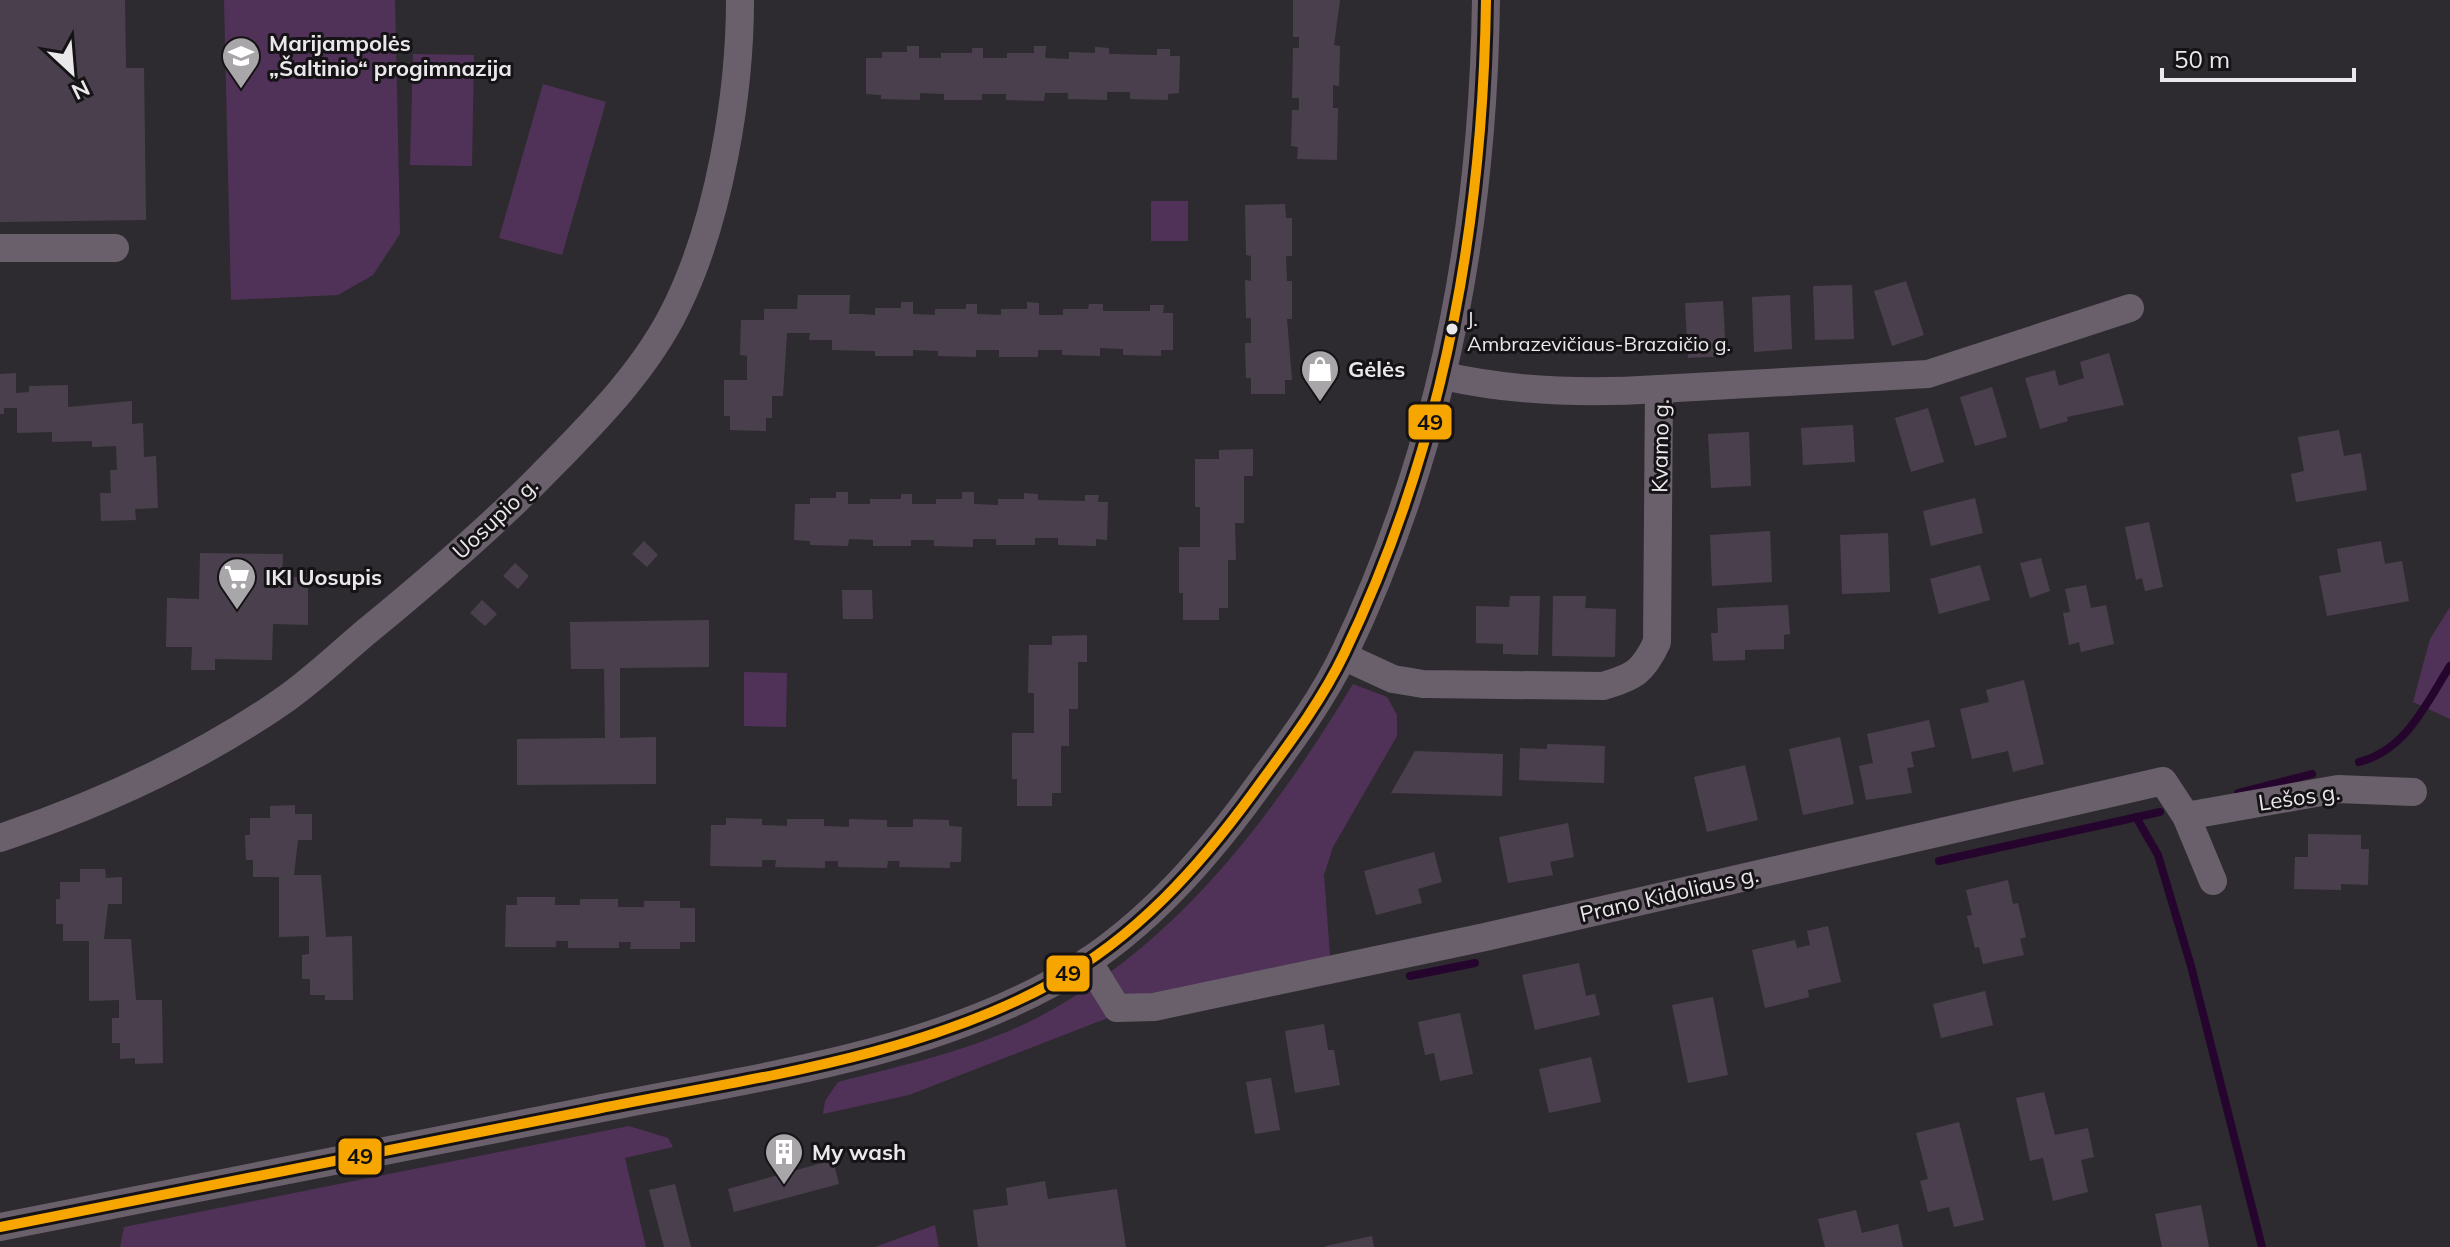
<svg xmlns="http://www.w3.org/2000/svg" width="2450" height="1247" font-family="Mulish,sans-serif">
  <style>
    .green { fill: #503258 }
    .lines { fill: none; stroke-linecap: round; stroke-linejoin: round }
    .stream { stroke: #25052d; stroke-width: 8 }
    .building { fill: #4a404d }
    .minor { stroke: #6a606c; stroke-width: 28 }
    .bus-1-casing { stroke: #161316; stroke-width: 16 }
    .bus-1 { stroke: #f7a600; stroke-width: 10 }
    .bus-dot { fill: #ebe8ec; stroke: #161316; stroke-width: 3 }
    .labels { text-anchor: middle; stroke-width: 6; stroke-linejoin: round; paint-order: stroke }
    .bus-label { font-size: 20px; fill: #ebe8ec; stroke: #161316; text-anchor: start }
    .poi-label { font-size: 22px; font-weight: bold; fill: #ebe8ec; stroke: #161316; text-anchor: start }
    .street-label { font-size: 22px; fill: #ebe8ec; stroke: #161316 }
    .line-badge { stroke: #161316; stroke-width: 3 }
    .pale-badge-label { font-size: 22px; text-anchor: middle; font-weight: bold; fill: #111 }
  </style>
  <rect width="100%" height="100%" fill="#2e2b30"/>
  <!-- green -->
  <g class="green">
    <polygon points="224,0 395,0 400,234 373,275 338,295 231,300"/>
    <polygon points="413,54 474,55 472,166 410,165"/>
    <polygon points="543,84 606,102 562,255 499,238"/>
    <rect x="1151" y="201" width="37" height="40"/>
    <polygon points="2450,607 2450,719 2413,702 2430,639"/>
    <polygon points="744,672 787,673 786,727 744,726"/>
    <path d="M 1353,684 L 1387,697 L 1397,715 L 1397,736 L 1333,847 L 1324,875 L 1331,968 L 1113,1016 L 909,1095 L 823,1114 L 825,1101 L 838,1082 C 905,1065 973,1050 1035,1019 C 1177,946 1272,817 1353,684 Z"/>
    <polygon points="629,1126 668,1138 673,1147 625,1158 646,1247 120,1247 124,1227"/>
    <polygon points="935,1225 939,1247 875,1247"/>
  </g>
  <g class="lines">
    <!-- stream -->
    <g class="stream">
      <path d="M 2359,762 C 2406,750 2426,704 2450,666"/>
      <polyline points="2238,793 2312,774"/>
      <polyline points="2136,817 2158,855 2191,966 2262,1247"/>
      <polyline points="1939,861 2160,812"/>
      <polyline points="1410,976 1475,963"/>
    </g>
  </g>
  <!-- building -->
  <g class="building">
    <polygon points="0,0 125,0 126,68 144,68 146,220 0,222"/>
    <polygon points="1293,0 1340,0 1334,45 1340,46 1339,86 1333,85 1333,108 1338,108 1337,160 1297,159 1298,147 1291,146 1292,110 1299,110 1299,98 1292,98 1293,48 1299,48 1299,37 1293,37"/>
    <polygon points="907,46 919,46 919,58 941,58 941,53 972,53 972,48 983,48 983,58 1007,58 1007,53 1034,53 1034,46 1046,46 1045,58 1069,59 1069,52 1095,53 1095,47 1109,48 1109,54 1157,55 1157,49 1170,49 1170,56 1180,56 1179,93 1168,94 1168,100 1130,99 1130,92 1107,92 1107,100 1068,99 1068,93 1045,93 1044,101 1006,100 1006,94 982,94 982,100 944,100 944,94 920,93 920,100 881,99 881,95 866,94 866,58 882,58 882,52 907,52"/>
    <polygon points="1285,204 1286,218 1292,218 1292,256 1286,256 1287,281 1292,281 1292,319 1287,319 1292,380 1285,380 1285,394 1251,394 1251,378 1246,378 1245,343 1251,343 1251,318 1246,318 1245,280 1251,281 1251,256 1246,255 1245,205"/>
    <polygon points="1906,281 1924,335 1892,346 1874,291"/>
    <polygon points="1852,285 1854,339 1815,340 1813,286"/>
    <polygon points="798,295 850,295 849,314 860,314 875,315 875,308 901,308 901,302 913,302 913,314 935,315 935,309 966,309 966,304 977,304 977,314 1001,315 1001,309 1027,309 1027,302 1039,303 1039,315 1063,315 1063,309 1088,309 1089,304 1103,304 1103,311 1150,311 1150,305 1164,305 1163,313 1173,313 1173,350 1161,350 1161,356 1123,355 1123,349 1100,348 1100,356 1062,355 1062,350 1038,350 1038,357 999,357 999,350 976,350 976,357 938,356 938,351 913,350 913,356 875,356 875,351 832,350 832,340 809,340 810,333 787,333 783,396 772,396 772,418 766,418 766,431 730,430 730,416 724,416 724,380 747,380 747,356 740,355 741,320 764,320 764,309 797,309"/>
    <polygon points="1790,295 1792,349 1754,352 1752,297"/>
    <polygon points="1723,301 1726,356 1688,358 1685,303"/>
    <polygon points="2109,353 2124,405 2067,417 2068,421 2040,429 2025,378 2055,370 2059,386 2084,378 2080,362"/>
    <polygon points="16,373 16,393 29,392 29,386 68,385 68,407 132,401 132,424 143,423 144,457 156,456 158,508 135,509 136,520 101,521 100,493 111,493 110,470 117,470 116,446 92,447 92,441 52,442 52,432 17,433 17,408 4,408 4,414 0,414 0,374"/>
    <polygon points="1992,387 2007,437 1975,446 1960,397"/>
    <polygon points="1928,408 1944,462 1911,472 1895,418"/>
    <polygon points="1853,425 1855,462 1803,465 1801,428"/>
    <polygon points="2339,430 2344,456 2361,453 2367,490 2296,502 2291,474 2304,471 2298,437"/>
    <polygon points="1749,432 1751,486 1711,488 1708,434"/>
    <polygon points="1253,449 1253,476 1244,476 1244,523 1235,523 1236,560 1228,560 1228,608 1219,608 1219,620 1183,620 1183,593 1179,593 1179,547 1200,547 1200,507 1195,507 1195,459 1219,459 1219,450"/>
    <polygon points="836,492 848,492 848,504 870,504 870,499 901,499 901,494 912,494 912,504 936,504 936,499 962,499 962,492 974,492 974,504 998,505 998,499 1024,499 1024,493 1038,494 1038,500 1085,501 1085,495 1099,495 1098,502 1108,502 1107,540 1096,539 1096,546 1058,545 1058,538 1035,538 1035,545 996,545 996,539 973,539 973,547 934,546 934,540 911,540 911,546 873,546 873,540 849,539 848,546 810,545 810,541 794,540 795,504 810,504 810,498 836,498"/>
    <polygon points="1975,498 1983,533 1931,546 1923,511"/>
    <polygon points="2149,522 2163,587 2145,591 2142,578 2136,580 2125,527"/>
    <polygon points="1770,531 1772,582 1712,586 1710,535"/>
    <polygon points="1888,533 1890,592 1842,594 1840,535"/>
    <polygon points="644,541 658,555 647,567 632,554"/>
    <polygon points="2381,541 2385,564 2402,561 2409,601 2327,616 2319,576 2341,572 2337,549"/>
    <polygon points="200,553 283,554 282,577 308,577 308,625 273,624 272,660 215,659 215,670 191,670 192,647 166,647 167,598 199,599"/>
    <polygon points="2041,558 2050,591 2030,598 2020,563"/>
    <polygon points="515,563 529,576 518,589 503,576"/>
    <polygon points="1980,565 1990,600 1939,614 1930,579"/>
    <polygon points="2086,585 2091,608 2106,605 2114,644 2081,652 2079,642 2069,645 2063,613 2070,612 2065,589"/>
    <polygon points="842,590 872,590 873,619 843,619"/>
    <polygon points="1510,596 1540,596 1538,655 1503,654 1503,644 1476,643 1476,606 1509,607"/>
    <polygon points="1553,596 1586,596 1585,608 1616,609 1615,657 1552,656"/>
    <polygon points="482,600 497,614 485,626 470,613"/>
    <polygon points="1788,605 1790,634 1784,635 1784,649 1745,650 1745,660 1713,661 1711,633 1718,633 1717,608"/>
    <polygon points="709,620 709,667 620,668 620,738 656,737 656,784 517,785 517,739 605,738 604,669 571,669 570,622"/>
    <polygon points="1087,635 1087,662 1078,662 1078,709 1069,709 1069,746 1061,746 1061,793 1052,793 1052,806 1017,806 1017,779 1012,779 1012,733 1034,733 1034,693 1028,693 1029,645 1052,645 1052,636"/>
    <polygon points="2024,680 2044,764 2013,772 2008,751 1972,759 1960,709 1989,702 1986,690"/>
    <polygon points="1929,720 1935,747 1911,752 1914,767 1907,768 1912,793 1866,800 1859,766 1873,763 1867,734"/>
    <polygon points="1840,737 1854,804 1803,815 1789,749"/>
    <polygon points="1547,744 1605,746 1604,783 1519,780 1520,748 1547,749"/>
    <polygon points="1415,751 1503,754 1502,796 1391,793"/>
    <polygon points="1745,765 1758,820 1707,832 1694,777"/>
    <polygon points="295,805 295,814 312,814 312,840 298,840 294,875 321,875 326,937 352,936 353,1000 325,1000 325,995 310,995 310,979 302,979 302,955 309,954 309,936 279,937 279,877 253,877 253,860 246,860 245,835 250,835 250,818 270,818 270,806"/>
    <polygon points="726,818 762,819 762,825 787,826 787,819 824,819 824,826 849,827 849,819 887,820 887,827 913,827 913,819 949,820 949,826 962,827 961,862 950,862 950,868 899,867 900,861 888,861 887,868 838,867 838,861 825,861 825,868 775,867 776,860 762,860 762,867 710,866 711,825 726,825"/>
    <polygon points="1568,823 1574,857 1550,862 1553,875 1508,883 1499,837"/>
    <polygon points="2308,834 2361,835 2361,849 2369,849 2368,885 2341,884 2341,890 2294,889 2295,857 2308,857"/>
    <polygon points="1434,852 1442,882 1418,889 1422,903 1376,915 1364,871"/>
    <polygon points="80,869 105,869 106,878 122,877 122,904 108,904 104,939 131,939 136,1000 162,1000 163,1063 135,1064 135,1058 120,1059 120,1043 112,1043 112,1018 119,1018 119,1000 89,1001 89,941 63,941 63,924 56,924 56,899 60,899 60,882 80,882"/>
    <polygon points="2008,880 2013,904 2018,903 2026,937 2020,939 2024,955 1983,964 1979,947 1975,948 1967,916 1972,915 1966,890"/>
    <polygon points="517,897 555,897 555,905 580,905 580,899 618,899 618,907 644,907 644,901 680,901 680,908 695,908 695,942 680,942 680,949 630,949 631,942 619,942 619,948 568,948 568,941 556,941 556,947 505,947 506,905 517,905"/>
    <polygon points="1828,926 1841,982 1808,990 1809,997 1765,1008 1752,950 1795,940 1797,948 1810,945 1807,931"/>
    <polygon points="1579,963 1586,996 1595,994 1600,1015 1535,1030 1522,975"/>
    <polygon points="1985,991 1993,1025 1941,1038 1933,1004"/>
    <polygon points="1713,997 1728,1075 1688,1083 1672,1005"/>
    <polygon points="1460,1013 1473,1074 1440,1081 1434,1053 1425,1055 1418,1022"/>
    <polygon points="1324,1024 1328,1050 1334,1050 1340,1085 1295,1093 1285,1031"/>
    <polygon points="1591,1057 1601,1102 1549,1113 1539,1069"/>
    <polygon points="1271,1078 1280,1130 1255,1134 1246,1082"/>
    <polygon points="2044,1092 2055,1135 2088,1128 2094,1157 2081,1160 2088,1192 2053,1201 2043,1158 2030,1161 2016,1098"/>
    <polygon points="1959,1122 1984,1220 1954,1227 1949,1207 1928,1212 1920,1181 1928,1179 1916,1133"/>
    <polygon points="833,1160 839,1184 734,1212 728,1189"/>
    <polygon points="1045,1181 1048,1199 1117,1189 1126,1247 978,1247 973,1210 1008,1205 1006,1188"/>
    <polygon points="675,1184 691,1247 664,1247 649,1190"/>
    <polygon points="2201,1205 2209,1247 2162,1247 2155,1214"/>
    <polygon points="1856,1210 1862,1233 1898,1224 1903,1247 1825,1247 1818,1219"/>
    <polygon points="1372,1236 1374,1247 1326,1247 1326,1246"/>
  </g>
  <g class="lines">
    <!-- minor -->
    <g class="minor">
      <polyline points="0,248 115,248"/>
      <path d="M 1444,376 C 1515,392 1586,394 1659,389"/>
      <path d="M 1343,656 L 1393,679 L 1423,684 L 1603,686 C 1634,677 1643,672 1657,642 L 1659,389 L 1928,374 L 2130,308"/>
      <polyline points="2186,816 2338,789 2413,792"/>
      <path d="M 0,838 C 101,804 200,759 287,698 C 315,678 340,654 366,632 C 427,582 487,531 542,475 C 591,425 646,371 677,306 C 719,220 740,95 740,0"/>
      <polyline points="1088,961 1117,1008 1154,1007 1485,937 2163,781 2186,816 2213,881"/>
      <path d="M 0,1227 C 199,1189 398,1149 597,1109 C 750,1078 916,1058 1054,982 C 1135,938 1199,867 1253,793 C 1285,749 1320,704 1344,654 C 1442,450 1483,225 1486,0"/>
    </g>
    <defs>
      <path id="bus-1" d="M 0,1227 C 199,1189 398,1149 597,1109 C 750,1078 916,1058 1054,982 C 1135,938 1199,867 1253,793 C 1285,749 1320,704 1344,654 C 1442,450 1483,225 1486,0"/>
    </defs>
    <!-- bus-1 casing -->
    <use href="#bus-1" class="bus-1-casing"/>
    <!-- bus-1 -->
    <use href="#bus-1" class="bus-1"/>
  </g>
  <!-- icons -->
  <defs>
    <symbol id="school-pin" viewBox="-11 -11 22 30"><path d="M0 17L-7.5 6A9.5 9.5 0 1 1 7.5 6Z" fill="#a9a6aa" stroke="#161316"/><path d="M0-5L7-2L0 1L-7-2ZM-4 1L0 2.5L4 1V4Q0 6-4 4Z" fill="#fff"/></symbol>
    <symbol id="shop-pin" viewBox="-11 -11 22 30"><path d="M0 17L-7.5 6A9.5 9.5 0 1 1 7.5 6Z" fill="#a9a6aa" stroke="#161316"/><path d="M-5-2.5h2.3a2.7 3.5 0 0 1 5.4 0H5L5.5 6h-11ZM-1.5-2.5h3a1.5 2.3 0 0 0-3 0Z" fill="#fff"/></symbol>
    <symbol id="supermarket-pin" viewBox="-11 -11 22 30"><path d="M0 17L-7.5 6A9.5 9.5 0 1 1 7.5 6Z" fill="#a9a6aa" stroke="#161316"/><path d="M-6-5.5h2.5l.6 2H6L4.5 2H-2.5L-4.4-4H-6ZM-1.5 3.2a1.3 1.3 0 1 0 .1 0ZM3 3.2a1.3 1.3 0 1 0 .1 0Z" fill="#fff"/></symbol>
    <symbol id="building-pin" viewBox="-11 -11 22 30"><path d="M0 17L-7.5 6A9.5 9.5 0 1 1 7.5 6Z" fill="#a9a6aa" stroke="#161316"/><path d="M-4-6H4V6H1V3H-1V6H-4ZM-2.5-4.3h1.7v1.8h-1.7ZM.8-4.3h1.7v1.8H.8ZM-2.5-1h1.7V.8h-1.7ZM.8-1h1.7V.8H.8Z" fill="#fff"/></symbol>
  </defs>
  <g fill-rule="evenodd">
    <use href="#school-pin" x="219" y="34" width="44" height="60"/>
    <use href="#shop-pin" x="1298" y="347" width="44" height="60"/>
    <use href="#supermarket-pin" x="215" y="555" width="44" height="60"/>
    <use href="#building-pin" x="762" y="1130" width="44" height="60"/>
  </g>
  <!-- markers -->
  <circle class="bus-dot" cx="1452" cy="329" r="7"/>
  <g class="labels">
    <!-- bus labels -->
    <g class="bus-label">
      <text x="1467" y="326">J.<tspan x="1467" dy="25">Ambrazevičiaus-Brazaičio g.</tspan></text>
    </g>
    <!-- poi labels -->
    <g class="poi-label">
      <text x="269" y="51">Marijampolės<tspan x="269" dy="25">„Šaltinio“ progimnazija</tspan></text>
      <text x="1348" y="377">Gėlės</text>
      <text x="265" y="585">IKI Uosupis</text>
      <text x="812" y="1160">My wash</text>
    </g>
    <!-- street labels -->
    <g class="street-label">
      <text transform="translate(1660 446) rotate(-89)" y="8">Kvamo g.</text>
      <text transform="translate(495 518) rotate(-43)" y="8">Uosupio g.</text>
      <text transform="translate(2299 797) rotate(-8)" y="8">Lešos g.</text>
      <text transform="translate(1669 894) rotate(-13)" y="8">Prano Kidoliaus g.</text>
    </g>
  </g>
  <g class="line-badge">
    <rect x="1407" y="403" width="46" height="38" rx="8" fill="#f7a600"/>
    <rect x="1045" y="954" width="46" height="39" rx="8" fill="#f7a600"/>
    <rect x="337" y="1137" width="46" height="39" rx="8" fill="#f7a600"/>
  </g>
  <g class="pale-badge-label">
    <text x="1430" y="430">49</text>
    <text x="1068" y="981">49</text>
    <text x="360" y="1164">49</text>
  </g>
  <!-- north arrow -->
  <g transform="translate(72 72) rotate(154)" stroke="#161316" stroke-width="6" paint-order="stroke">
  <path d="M0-6L14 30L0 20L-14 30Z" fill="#ebe8ec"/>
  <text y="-12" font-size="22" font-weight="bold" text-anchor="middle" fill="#ebe8ec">N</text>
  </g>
  <!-- scale -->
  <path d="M2162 68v12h192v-12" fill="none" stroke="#ebe8ec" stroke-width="4"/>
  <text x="2174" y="68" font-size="24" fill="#ebe8ec" stroke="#161316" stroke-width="6" paint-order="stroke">50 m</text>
</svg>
